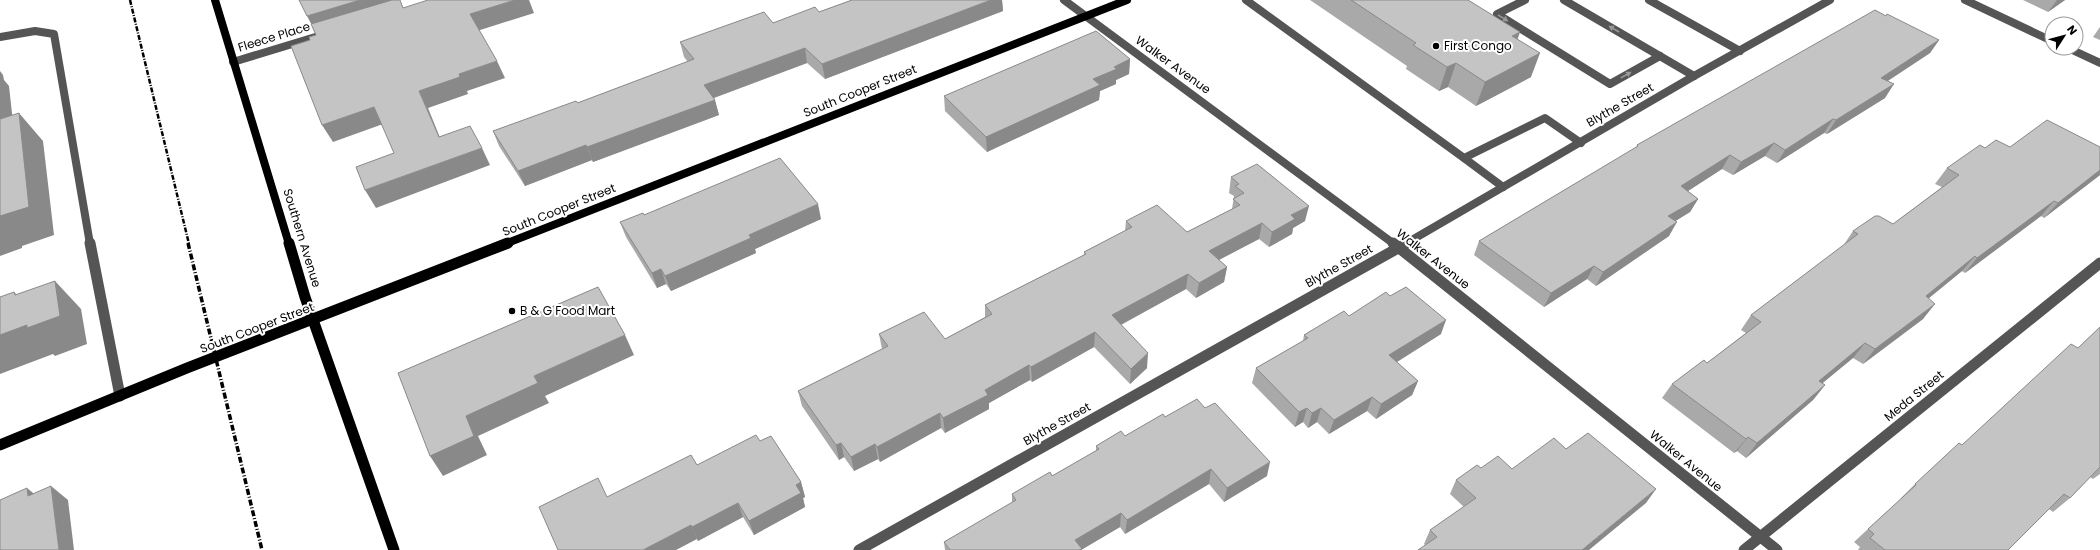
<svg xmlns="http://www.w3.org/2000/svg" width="2100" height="550" font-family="Poppins,sans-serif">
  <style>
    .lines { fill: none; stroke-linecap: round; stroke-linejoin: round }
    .minor-far1 { stroke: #555; stroke-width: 8 }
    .minor { stroke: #555; stroke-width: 11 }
    .major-far1 { stroke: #000; stroke-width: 8 }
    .major { stroke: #000; stroke-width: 11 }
    .rail-far1 { stroke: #000; stroke-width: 2.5; stroke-dasharray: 5 1.5 1 1.5; stroke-linecap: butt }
    .rail { stroke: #000; stroke-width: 3.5; stroke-dasharray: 6 2 1 2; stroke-linecap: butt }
    .wall { fill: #a9a9a9 }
    .shaded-wall { fill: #898989 }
    .building { fill: #c4c4c4; stroke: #898989 }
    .oneway { fill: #999 }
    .poi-dot { fill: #000; stroke: #fff; stroke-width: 1.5 }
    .labels { text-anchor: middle; stroke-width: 4; stroke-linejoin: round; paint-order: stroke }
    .street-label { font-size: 12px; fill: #000; stroke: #fff }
    .poi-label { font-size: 12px; fill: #000; stroke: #fff; text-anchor: start }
  </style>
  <rect width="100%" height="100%" fill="#fff"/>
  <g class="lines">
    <!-- minor-far1 -->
    <g class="minor-far1">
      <polyline points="1064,0 1394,244"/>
      <polyline points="1246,0 1464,158 1545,118 1581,143"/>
      <polyline points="1525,0 1497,14 1610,84 1660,56"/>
      <polyline points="1564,0 1694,76"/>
      <polyline points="1649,0 1740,51"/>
      <polyline points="1965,0 2052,41"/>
      <polyline points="0,37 35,31 54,34 90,244"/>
      <polyline points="2068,48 2100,63"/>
      <polyline points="233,62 322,35"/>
      <polyline points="1464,158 1503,187"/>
      <polyline points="1405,244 1694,76 1830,0"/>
    </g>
    <!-- minor -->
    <g class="minor">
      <polyline points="90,243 120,396"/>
      <polyline points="1393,243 1777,550"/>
      <polyline points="859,550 1407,243"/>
      <polyline points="1744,550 2100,263"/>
    </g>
    <!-- major-far1 -->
    <g class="major-far1">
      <polyline points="215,0 289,244"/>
      <polyline points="505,244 1127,0"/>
    </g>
    <!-- major -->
    <g class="major">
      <polyline points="289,243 305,297 394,550"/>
      <polyline points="0,445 187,368 508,243"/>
    </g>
    <!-- rail-far1 -->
    <polyline class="rail-far1" points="130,0 189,244"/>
    <!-- rail -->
    <polyline class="rail" points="188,243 262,550"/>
  </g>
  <!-- wall -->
  <g class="wall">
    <polygon points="852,0 1002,0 1003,11 825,79 807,63 714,98 719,115 593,162 592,160 525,186 499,146 493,131 578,103 688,62 684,57 680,42 773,23 819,12"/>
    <polygon points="1310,0 1468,0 1517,40 1531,77 1476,106 1448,87 1439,91 1406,69 1407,66"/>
    <polygon points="2023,0 2065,0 2048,12"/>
    <polygon points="2100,27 2100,40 2093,37"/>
    <polygon points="1939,40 1930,53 1888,81 1885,98 1827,134 1824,133 1777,163 1765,156 1733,175 1722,169 1688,191 1698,199 1690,212 1675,221 1669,236 1596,286 1587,279 1544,307 1474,255 1479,241 1636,148 1637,145"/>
    <polygon points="1130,59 1129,74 1116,80 1116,84 1100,91 1099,100 987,152 945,111 944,96"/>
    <polygon points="2010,147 2100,175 2044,218 2041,216 1965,273 1962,271 1929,298 1923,319 1863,364 1853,358 1822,383 1825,385 1813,400 1746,458 1737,451 1734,453 1662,398 1672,384 1707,363 1746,333 1741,330 1751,315 1843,246 1853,231 1893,224 1942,187 1935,184 1947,168 1985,148"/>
    <polygon points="1231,177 1305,221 1293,228 1292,234 1269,247 1259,239 1219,260 1227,267 1224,282 1196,298 1186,289 1121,325 1147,368 1130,384 1094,347 1032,382 1030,380 989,403 989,409 945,433 941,428 880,462 878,459 854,471 844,457 839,460 802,406 798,391 882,349 879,334 945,339 985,317 985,305 1084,255 1084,252 1125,231 1126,221 1187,232 1232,209 1234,196 1229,193"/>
    <polygon points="644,215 821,219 755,249 756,253 671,291 666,284 657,288 626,237 620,222"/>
    <polygon points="1349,316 1441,334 1397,362 1418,381 1412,395 1376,419 1367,411 1329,434 1317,422 1308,428 1303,422 1295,427 1252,383 1256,368 1303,341 1304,335"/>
    <polygon points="2100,327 2100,474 2093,479 2090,477 2070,498 2053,512 2049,509 2008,550 1858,550 1860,547 1854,542 1868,529 1901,499 1901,498 1915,484 1962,445 2078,348"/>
    <polygon points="1165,417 1267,476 1224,502 1209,484 1125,534 1120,527 1081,550 945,550 944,542 1012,503 1012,494 1052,476 1096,451 1096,446 1125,436"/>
    <polygon points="760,441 801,482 805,497 803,498 805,507 754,535 743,517 698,541 697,539 608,497 697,465"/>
    <polygon points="1566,449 1646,503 1425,545 1424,544 1430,530 1464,507 1450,494 1456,480 1481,468 1512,469"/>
  </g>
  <!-- shaded-wall -->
  <g class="shaded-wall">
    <polygon points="360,0 399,0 315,31 307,16"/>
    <polygon points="515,0 529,0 534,13 477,31 470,14"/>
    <polygon points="991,0 1002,0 1003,11 825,79 822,64"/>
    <polygon points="2057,0 2065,0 2048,12"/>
    <polygon points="1520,32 1512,56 1512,36"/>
    <polygon points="1939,40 1930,53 1872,91 1881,78"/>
    <polygon points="805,48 807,63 708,100 704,85"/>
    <polygon points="1540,53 1531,77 1476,106 1485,82"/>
    <polygon points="1130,59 1129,74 1116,80 1116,84 1100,91 1099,100 987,152 986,137 1114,67"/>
    <polygon points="497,61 505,78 467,91 468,94 428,108 447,155 439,137 419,91 459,74"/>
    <polygon points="1456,63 1448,87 1439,91 1447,67"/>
    <polygon points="0,71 3,75 4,80 9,86 16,150 0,131"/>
    <polygon points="1894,84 1885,98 1827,134 1836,120"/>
    <polygon points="715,100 719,115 593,162 587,147"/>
    <polygon points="374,107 383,124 333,142 322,125"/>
    <polygon points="19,113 43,141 54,235 22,246 22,248 0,256 0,216"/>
    <polygon points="1833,119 1824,133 1777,163 1785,150"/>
    <polygon points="1774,143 1765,156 1733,175 1741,162"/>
    <polygon points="586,145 592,160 525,186 518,171"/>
    <polygon points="482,148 490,165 376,208 365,190"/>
    <polygon points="1730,155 1722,169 1674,200 1681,186"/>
    <polygon points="2100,170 2100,175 2044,218 2058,203"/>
    <polygon points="1698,199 1690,212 1661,230 1668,216"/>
    <polygon points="2054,201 2041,216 1965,273 1977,258"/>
    <polygon points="818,204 821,219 755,249 756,253 671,291 665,276 749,235"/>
    <polygon points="1309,206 1305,221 1293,228 1292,234 1269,247 1272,232 1291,215"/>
    <polygon points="1677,222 1669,236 1596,286 1603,272"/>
    <polygon points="1262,223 1259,239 1207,266 1209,251"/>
    <polygon points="1975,256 1962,271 1913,311 1926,296"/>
    <polygon points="1594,266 1587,279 1544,307 1551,293"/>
    <polygon points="1227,267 1224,282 1196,298 1199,283"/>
    <polygon points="661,269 666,284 657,288 652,273"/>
    <polygon points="1188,274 1186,289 1111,330 1112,315"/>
    <polygon points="55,281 81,309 87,344 55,356 53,354 0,374 0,335 15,295 14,292 42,320"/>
    <polygon points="1935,304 1923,319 1863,364 1875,349"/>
    <polygon points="1446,320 1441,334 1384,370 1389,355"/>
    <polygon points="1095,332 1094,347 1032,382 1031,367"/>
    <polygon points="625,335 634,355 545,396 549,403 478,436 487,455 443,476 430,456 466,416 534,376"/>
    <polygon points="1865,343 1853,358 1807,396 1819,381"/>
    <polygon points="1148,353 1147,368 1130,384 1131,369"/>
    <polygon points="1029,365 1030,380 989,403 989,409 945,433 943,418 985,390"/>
    <polygon points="1418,381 1412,395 1376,419 1381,404"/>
    <polygon points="1825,385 1813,400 1746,458 1757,443"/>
    <polygon points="1372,397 1367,411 1329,434 1334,420"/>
    <polygon points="1307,408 1303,422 1295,427 1299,412"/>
    <polygon points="1321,408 1317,422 1308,428 1312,413"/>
    <polygon points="940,413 941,428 880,462 877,447"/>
    <polygon points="1748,437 1737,451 1734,453 1746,439"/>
    <polygon points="841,443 844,457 839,460 836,445"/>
    <polygon points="875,444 878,459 854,471 851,457"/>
    <polygon points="1270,462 1267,476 1224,502 1227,488"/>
    <polygon points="1211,469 1209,484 1125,534 1127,520"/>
    <polygon points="801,482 805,497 803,498 805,507 754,535 749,521 796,485"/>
    <polygon points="51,486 68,500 74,550 59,550"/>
    <polygon points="27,488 44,502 28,496"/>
    <polygon points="1656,489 1646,503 1589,550 1582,550"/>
    <polygon points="738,503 743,517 698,541 692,527"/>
    <polygon points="1121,513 1120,527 1081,550 1075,550 1075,540"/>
    <polygon points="691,525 697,539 676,550 643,550"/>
  </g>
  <!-- building -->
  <g class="building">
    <polygon points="299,0 360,0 307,16"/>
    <polygon points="392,0 400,0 403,8 428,0 515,0 470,14 497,61 459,74 460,77 419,91 439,137 470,126 482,148 365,190 356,167 394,153 374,107 322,125 291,46 310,40 309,37 316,35 311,24"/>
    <polygon points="852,0 991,0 822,64 805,48 704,85 715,100 587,147 586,145 518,171 493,131 576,101 578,103 580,102 694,59 680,42 764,12 773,23 815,7 819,12"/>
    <polygon points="1351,0 1468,0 1520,32 1512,36 1540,53 1485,82 1456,63 1447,67 1413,45 1416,43"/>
    <polygon points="1875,10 1886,16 1887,14 1939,40 1881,78 1894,84 1836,120 1833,119 1785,150 1774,143 1741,162 1730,155 1681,186 1698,199 1668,216 1677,222 1603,272 1594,266 1551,293 1479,241 1638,146 1637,145"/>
    <polygon points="1096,31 1130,59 1114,67 1117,69 1093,79 1100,85 986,137 944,96"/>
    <polygon points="19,113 29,207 0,216 0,119"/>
    <polygon points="2047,120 2100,147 2100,170 2058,203 2054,201 1977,258 1975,256 1926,296 1935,304 1875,349 1865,343 1819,381 1825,385 1757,443 1748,437 1746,439 1672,384 1704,360 1707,363 1761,322 1751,315 1858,234 1853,231 1875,216 1879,216 1893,224 1959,175 1947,168 1980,145 1985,148 1996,140 2010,147"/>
    <polygon points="780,158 818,204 749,235 751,238 665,276 661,269 652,273 620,222 643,213 644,215"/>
    <polygon points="1257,164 1309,206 1291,215 1295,219 1272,232 1262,223 1209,251 1227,267 1199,283 1188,274 1112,315 1148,353 1131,369 1095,332 1031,367 1029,365 985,390 988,395 943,418 940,413 877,447 875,444 851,457 841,443 836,445 798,391 888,346 879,334 924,312 945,339 992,314 985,305 1086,254 1084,252 1132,227 1126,221 1157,205 1187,232 1240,205 1233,199 1244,193 1235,186 1239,184 1231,177"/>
    <polygon points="55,281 60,316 27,328 27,325 0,335 0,297 14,292 15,295"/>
    <polygon points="598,287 625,335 534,376 538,383 466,416 474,436 430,456 398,373"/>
    <polygon points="1406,287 1446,320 1389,355 1418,381 1381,404 1372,397 1334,420 1321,408 1312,413 1307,408 1299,412 1256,368 1308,338 1304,335 1344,311 1349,316 1386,292 1390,296"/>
    <polygon points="2100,327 2100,467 2070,498 2064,494 2008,550 1885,550 1870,538 1874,534 1868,529 1916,485 1915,484 1959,443 1962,445 2071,344 2078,348"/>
    <polygon points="1197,399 1205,408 1215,403 1270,462 1227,488 1211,469 1127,520 1121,513 1075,540 1082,549 1079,550 950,550 944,542 1016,500 1012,494 1050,472 1052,476 1099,449 1096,446 1121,431 1125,436 1163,414 1165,417"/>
    <polygon points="1588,433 1656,489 1582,550 1418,550 1437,537 1430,530 1476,498 1456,480 1477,465 1481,468 1498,456 1512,469 1554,438 1566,449"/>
    <polygon points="756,435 760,441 771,436 801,482 796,485 801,493 749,521 738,503 692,527 691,525 643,550 558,550 539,507 598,478 607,497 691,455 697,465"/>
    <polygon points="51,486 59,550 0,550 0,500 27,488 28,496"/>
  </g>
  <!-- one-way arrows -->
  <defs><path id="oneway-solid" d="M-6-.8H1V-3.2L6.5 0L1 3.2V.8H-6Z"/></defs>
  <g class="oneway">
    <use href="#oneway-solid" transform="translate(1503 18) rotate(32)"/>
    <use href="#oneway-solid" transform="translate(1614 29) rotate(-150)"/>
    <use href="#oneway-solid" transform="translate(1626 75) rotate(-29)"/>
  </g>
  <!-- markers -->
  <g class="poi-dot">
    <circle cx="1436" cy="46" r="4"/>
    <circle cx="512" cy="311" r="4"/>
  </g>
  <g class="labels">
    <!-- street labels -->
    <g class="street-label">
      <text transform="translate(274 37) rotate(-17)" y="4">Fleece Place</text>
      <text transform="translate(1173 65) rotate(36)" y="4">Walker Avenue</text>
      <text transform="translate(860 91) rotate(-22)" y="4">South Cooper Street</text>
      <text transform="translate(1620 105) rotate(-30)" y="4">Blythe Street</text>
      <text transform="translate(559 210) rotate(-22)" y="4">South Cooper Street</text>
      <text transform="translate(302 238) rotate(73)" y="4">Southern Avenue</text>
      <text transform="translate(1433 259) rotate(38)" y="4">Walker Avenue</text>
      <text transform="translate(1339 266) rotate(-29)" y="4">Blythe Street</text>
      <text transform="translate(257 328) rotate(-21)" y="4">South Cooper Street</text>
      <text transform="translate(1914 396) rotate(-39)" y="4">Meda Street</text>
      <text transform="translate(1057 424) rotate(-29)" y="4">Blythe Street</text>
      <text transform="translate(1686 461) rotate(39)" y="4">Walker Avenue</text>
    </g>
    <!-- poi labels -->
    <g class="poi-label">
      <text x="1444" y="50">First Congo</text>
      <text x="520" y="315">B &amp; G Food Mart</text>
    </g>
  </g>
  <!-- north arrow -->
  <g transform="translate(2064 36) rotate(54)"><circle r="19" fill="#ffffff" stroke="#999999"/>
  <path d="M0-3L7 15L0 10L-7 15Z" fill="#000000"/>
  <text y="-6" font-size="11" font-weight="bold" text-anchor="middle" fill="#000000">N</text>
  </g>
</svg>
